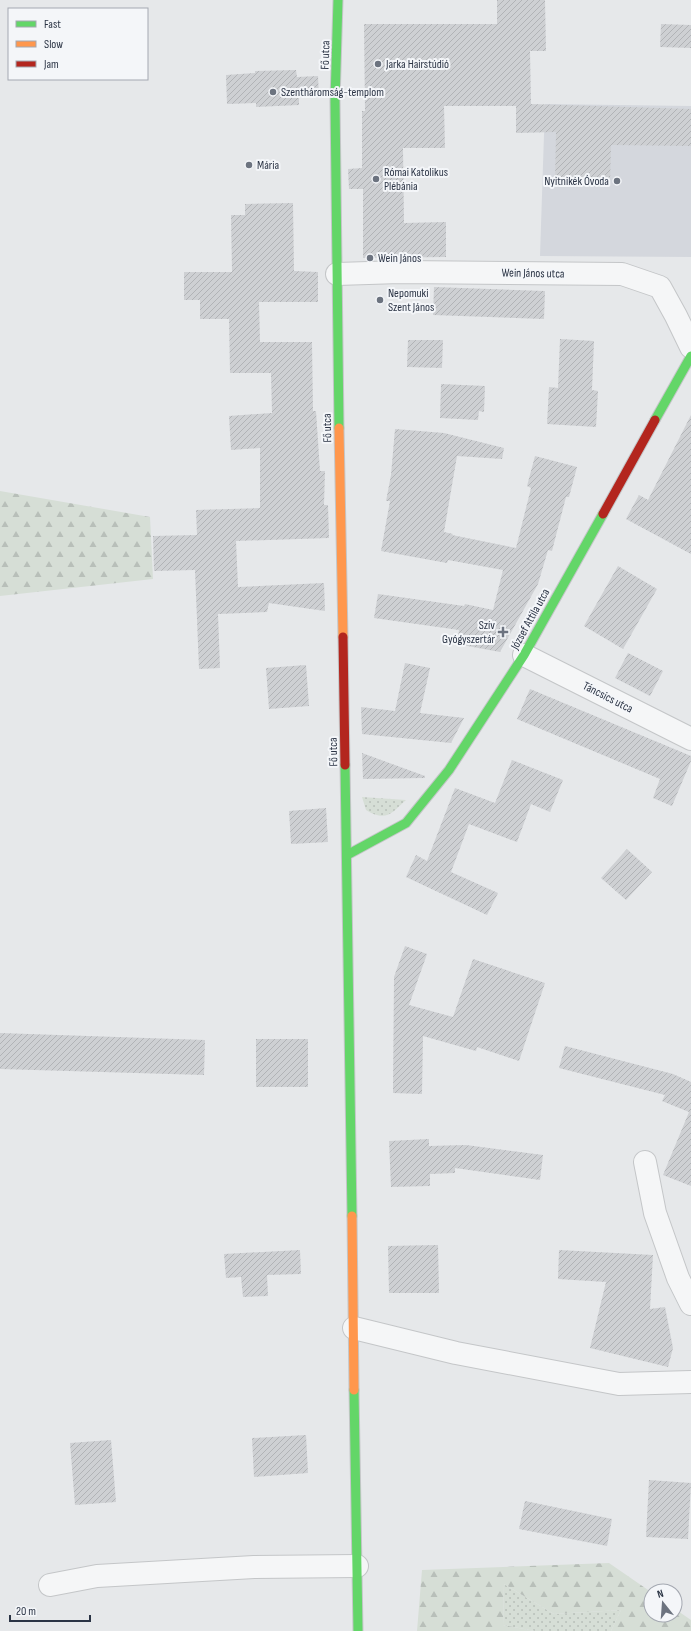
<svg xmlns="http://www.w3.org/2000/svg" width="691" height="1631" font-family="'Sofia Sans Condensed',sans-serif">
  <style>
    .built { fill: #d4d7dd }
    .grass { fill: url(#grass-dots) }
    .forest { fill: url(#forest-firs) }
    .building { fill: url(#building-hatch) }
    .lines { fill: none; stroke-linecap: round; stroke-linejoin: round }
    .street-casing { stroke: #c4c6c8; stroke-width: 24 }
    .fast-casing { stroke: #c4c6c8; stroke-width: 11 }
    .slow-casing { stroke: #c4c6c8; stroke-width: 11 }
    .jam-casing { stroke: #c4c6c8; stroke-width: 11 }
    .street { stroke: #f5f6f7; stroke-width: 22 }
    .fast { stroke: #63d668; stroke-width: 9 }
    .slow { stroke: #ff974d; stroke-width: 9 }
    .jam { stroke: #b3261e; stroke-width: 9 }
    .poi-dot { fill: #6c737f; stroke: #f4f6f9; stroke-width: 1.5 }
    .labels { text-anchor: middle; stroke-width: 4; stroke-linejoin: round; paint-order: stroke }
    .street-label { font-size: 12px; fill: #2b3445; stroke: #f4f6f9 }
    .poi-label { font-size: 12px; fill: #2b3445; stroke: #f4f6f9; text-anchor: start }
  </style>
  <defs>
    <pattern id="grass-dots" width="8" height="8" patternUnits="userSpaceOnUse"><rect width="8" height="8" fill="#d6ded6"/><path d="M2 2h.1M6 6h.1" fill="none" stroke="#b8bfb9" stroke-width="1.8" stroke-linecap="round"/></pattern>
    <pattern id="forest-firs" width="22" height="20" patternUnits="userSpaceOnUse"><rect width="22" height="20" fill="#d6ded6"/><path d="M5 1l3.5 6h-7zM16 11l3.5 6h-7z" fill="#b8bfb9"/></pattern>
    <pattern id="building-hatch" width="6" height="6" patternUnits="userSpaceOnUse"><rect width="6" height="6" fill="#ced0d3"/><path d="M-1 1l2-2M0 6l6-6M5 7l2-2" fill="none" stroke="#b1b3b6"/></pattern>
  </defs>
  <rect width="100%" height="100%" fill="#e6e8ea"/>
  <!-- built -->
  <polygon class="built" points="545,104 691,106 691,257 540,256"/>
  <!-- grass -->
  <g class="grass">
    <path d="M 362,797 L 406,800 C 391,814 386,822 366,810 Z"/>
    <polygon points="504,1584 554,1614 621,1610 611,1631 535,1631 503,1625"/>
  </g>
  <!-- forest -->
  <g class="forest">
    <polygon points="0,491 150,517 153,579 0,596"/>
    <polygon points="609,1563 651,1592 651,1615 675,1615 675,1609 691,1620 691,1631 611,1631 621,1610 554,1614 504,1584 503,1625 535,1631 417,1631 422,1570"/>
  </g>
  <!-- building -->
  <g class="building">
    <polygon points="497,0 545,0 546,51 530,51 531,104 691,109 691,146 611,145 610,184 555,183 556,132 516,133 516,106 444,106 445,148 403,148 404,223 446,222 446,257 363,258 363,189 349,189 348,169 362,168 362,111 365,111 364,24 497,24"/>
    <polygon points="661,24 691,25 691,48 660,47"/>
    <polygon points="296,70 297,77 318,76 319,97 299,98 299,105 256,107 256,103 227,104 226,75 255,73 255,71"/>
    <polygon points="293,203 294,271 318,272 318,302 259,302 260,342 312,342 313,411 316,411 320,471 325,471 324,505 328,505 329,538 236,541 238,587 324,583 325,611 269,603 267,612 218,614 220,668 199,669 195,570 154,571 153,536 197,535 196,510 260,508 260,448 231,450 229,416 272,413 271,373 230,373 229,319 200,319 200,300 184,300 184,272 232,272 231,215 245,215 245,204"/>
    <polygon points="434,287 545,291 544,319 433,315"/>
    <polygon points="560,339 594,341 592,390 598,391 596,427 547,424 549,387 558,388"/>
    <polygon points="408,340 443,340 442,368 407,367"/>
    <polygon points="441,384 485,386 484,412 479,411 478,420 440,418"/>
    <polygon points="691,415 691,554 626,519 639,495 648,500"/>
    <polygon points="395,429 444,433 504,448 502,459 457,456 444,532 453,534 452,535 516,548 531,488 527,486 535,456 577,467 569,497 566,497 552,551 548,550 538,584 500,652 457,644 459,630 374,618 378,594 464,606 465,604 493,610 503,570 448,560 447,563 381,551 390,501 386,501 391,475"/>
    <polygon points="618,566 657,589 623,649 584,626"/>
    <polygon points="628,653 663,671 650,696 615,678"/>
    <polygon points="405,663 430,668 420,713 464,718 451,743 362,734 361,707 395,711"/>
    <polygon points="306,665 309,706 269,709 266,668"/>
    <polygon points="530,689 691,756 691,761 672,806 653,798 660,779 517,719"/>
    <polygon points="362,753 425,776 425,778 363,779"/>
    <polygon points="512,760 563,780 550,812 531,804 517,842 469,824 451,872 498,893 487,915 406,877 416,855 427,861 455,788 495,803"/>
    <polygon points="326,808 328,842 291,844 289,811"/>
    <polygon points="627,849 652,872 626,900 601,878"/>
    <polygon points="405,946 427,954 409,1005 453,1017 473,959 545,983 519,1061 477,1047 476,1051 423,1036 422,1094 393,1093 394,977"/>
    <polygon points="0,1033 205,1040 204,1075 0,1069"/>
    <rect x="256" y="1039" width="52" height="48"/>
    <polygon points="565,1046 673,1074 691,1082 691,1186 663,1175 689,1112 662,1101 665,1095 559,1068"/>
    <polygon points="429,1139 429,1146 466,1145 543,1155 540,1180 455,1168 455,1173 430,1174 430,1186 391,1187 389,1141"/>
    <polygon points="438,1245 439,1293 389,1293 388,1246"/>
    <polygon points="300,1250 301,1274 267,1275 268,1296 243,1297 241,1277 226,1278 224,1254"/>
    <polygon points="559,1250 653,1255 650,1309 665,1307 673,1348 668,1367 590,1348 606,1282 558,1279"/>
    <polygon points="306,1435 308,1473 254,1477 252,1438"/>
    <polygon points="111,1440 116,1502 75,1505 70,1443"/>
    <polygon points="649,1480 691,1483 688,1539 646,1537"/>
    <polygon points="525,1501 612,1519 607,1546 519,1529"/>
  </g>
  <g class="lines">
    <defs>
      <g id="street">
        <polyline points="337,274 400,272 622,274 660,287 676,316 691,347"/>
        <polyline points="524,655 691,739"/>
        <polyline points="645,1162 655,1213 678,1278 691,1304"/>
        <polyline points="354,1328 456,1353 619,1384 691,1382"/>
        <polyline points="50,1585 97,1576 254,1567 357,1566"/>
      </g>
      <g id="fast">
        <polyline points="338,0 335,101 339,428"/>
        <polyline points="655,420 691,356"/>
        <polyline points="345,765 352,1216"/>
        <polyline points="347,855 406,823 449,770 524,655 603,514"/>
        <polyline points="354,1390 358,1631"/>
      </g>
      <g id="slow">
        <polyline points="339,428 343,637"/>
        <polyline points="352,1216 354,1390"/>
      </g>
      <g id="jam">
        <polyline points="603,514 655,420"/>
        <polyline points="343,637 345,765"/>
      </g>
    </defs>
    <!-- street casing -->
    <use href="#street" class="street-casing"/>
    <!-- fast casing -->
    <use href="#fast" class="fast-casing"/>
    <!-- slow casing -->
    <use href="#slow" class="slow-casing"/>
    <!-- jam casing -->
    <use href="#jam" class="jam-casing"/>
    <!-- street -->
    <use href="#street" class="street"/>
    <!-- fast -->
    <use href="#fast" class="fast"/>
    <!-- slow -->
    <use href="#slow" class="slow"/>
    <!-- jam -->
    <use href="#jam" class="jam"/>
  </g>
  <!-- markers -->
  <g class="poi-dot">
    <circle cx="378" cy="64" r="4"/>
    <circle cx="273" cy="92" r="4"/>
    <circle cx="249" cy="165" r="4"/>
    <circle cx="376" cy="179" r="4"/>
    <circle cx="617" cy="181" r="4"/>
    <circle cx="370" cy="258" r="4"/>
    <circle cx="380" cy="300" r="4"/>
    <path d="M501 626h4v4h4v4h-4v4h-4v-4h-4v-4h4z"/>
  </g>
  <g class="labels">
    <!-- street labels -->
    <g class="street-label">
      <text transform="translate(325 55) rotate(-88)" y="4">Fő utca</text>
      <text transform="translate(533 273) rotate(1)" y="4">Wein János utca</text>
      <text transform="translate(327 428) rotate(-91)" y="4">Fő utca</text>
      <text transform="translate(530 619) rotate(-61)" y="4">József Attila utca</text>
      <text transform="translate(608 697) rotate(27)" y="4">Táncsics utca</text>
      <text transform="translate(333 752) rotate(-91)" y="4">Fő utca</text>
    </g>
    <!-- poi labels -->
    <g class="poi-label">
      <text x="386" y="68">Jarka Hairstúdió</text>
      <text x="281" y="96">Szentháromság-templom</text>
      <text x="257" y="169">Mária</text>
      <text x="384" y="176">Római Katolikus<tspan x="384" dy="14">Plébánia</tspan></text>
      <text x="609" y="185" text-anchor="end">Nyitnikék Óvoda</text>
      <text x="378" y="262">Wein János</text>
      <text x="388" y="297">Nepomuki<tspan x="388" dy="14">Szent János</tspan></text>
      <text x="495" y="629" text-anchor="end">Szív<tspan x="495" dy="14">Gyógyszertár</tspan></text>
    </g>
  </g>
  <!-- legend -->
  <rect x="8" y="8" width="140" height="72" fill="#f4f6f9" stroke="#a4a8b1"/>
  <rect x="16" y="21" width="20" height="6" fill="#63d668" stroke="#a4a8b1"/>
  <text x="44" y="28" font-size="12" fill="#2b3445">Fast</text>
  <rect x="16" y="41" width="20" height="6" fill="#ff974d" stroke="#a4a8b1"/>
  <text x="44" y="48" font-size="12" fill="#2b3445">Slow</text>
  <rect x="16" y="61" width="20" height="6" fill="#b3261e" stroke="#a4a8b1"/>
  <text x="44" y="68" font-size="12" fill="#2b3445">Jam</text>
  <!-- north arrow -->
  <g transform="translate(663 1603) rotate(343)"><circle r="19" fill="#f4f6f9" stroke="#a4a8b1"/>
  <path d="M0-3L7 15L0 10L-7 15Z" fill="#6c737f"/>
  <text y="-6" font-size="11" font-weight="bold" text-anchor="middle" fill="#2b3445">N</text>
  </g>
  <!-- scale -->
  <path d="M10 1615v6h80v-6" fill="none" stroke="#2b3445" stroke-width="2"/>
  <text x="16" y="1615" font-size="12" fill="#2b3445" stroke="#f4f6f9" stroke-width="3" paint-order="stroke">20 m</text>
</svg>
